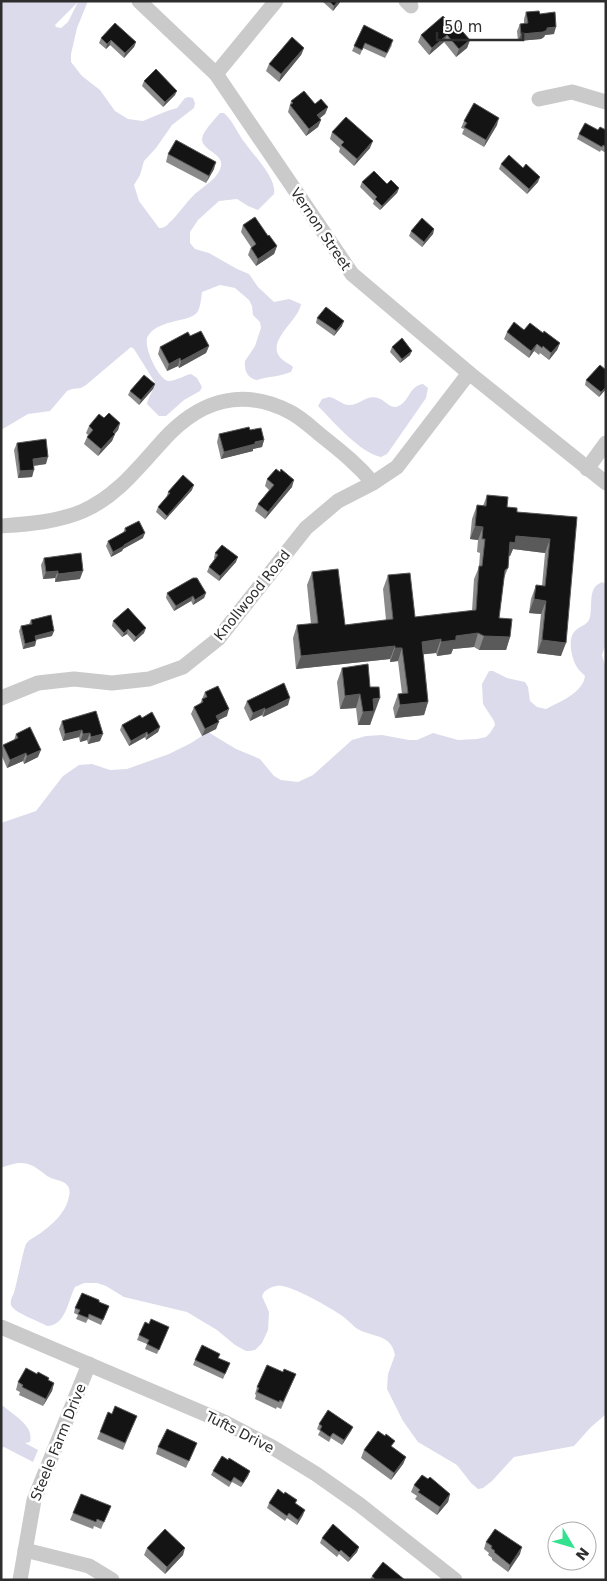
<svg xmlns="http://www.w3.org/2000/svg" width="607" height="1581" font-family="'DejaVu Sans',sans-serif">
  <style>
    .green { fill: #dcdbeb; fill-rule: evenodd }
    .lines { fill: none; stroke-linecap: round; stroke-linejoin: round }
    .minor { stroke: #cacaca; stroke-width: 15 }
    .wall { fill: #8a8a8a }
    .shaded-wall { fill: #5a5a5a }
    .building { fill: #141414; stroke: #5a5a5a }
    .labels { text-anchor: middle; stroke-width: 5; stroke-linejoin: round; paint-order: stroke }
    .street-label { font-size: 14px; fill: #2d2d2d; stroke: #fff }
  </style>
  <rect width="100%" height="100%" fill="#fff"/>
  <!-- green -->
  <g class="green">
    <path d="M 1,1 L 88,1 L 77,28 L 71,54 L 71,62 L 82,76 L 100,90 L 115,111 L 128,119 L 143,121 L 167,111 L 177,108 L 185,98 L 189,97 L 193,98 L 195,103 L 194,108 L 172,125 L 156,148 L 144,161 L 140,175 L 134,185 L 139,201 L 159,228 C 163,228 166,227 169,223 C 178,215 184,205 192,197 C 201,187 218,180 221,166 C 224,152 197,150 203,135 C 207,127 215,119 220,113 L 224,113 C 234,122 237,133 245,143 C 254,156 277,178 274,194 L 258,210 L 248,206 L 237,199 L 219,201 L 198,220 L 190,232 L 190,243 L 195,249 L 209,253 L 237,269 L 249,274 L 258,287 L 274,302 L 289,299 L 301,304 C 299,321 262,343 283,360 C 286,363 290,364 293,367 L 291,372 C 279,377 269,376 257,380 C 247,378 244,370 245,361 L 255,346 L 261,328 L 260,322 L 253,315 L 252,306 L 249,300 L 235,288 L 220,285 L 202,292 C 201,298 201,305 198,311 C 192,323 159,318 148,336 C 142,345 159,381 169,381 C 175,381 185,375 191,374 L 197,378 L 202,387 L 200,391 L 184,400 L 166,416 L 159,416 L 147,404 C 148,396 156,389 154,381 L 134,349 L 131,347 L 86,385 L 81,388 L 72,389 L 67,391 L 50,411 L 28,414 L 1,430 ZM 78,2 L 68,22 L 61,28 L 56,27 L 55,25 Z"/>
    <path d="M 423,384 L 428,388 L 426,398 L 392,447 L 387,454 L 381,457 C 360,453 333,421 318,406 L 322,399 L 329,397 C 336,398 341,404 348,405 C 359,406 366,394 378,398 C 385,400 388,407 396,407 C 410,403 408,386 423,384 Z"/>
    <path d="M 603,582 L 606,586 L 606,643 L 602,655 L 606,669 L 606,1414 L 590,1428 L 574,1446 L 514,1457 L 492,1481 L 483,1488 L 478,1489 L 471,1483 L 457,1465 L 418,1442 L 403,1421 L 387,1389 L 388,1374 L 395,1355 C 391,1333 372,1338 356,1328 C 351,1324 347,1319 341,1315 C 329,1307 296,1288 282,1286 C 275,1285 269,1288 264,1292 L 262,1296 L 269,1312 L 268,1330 L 262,1343 L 255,1350 L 250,1351 L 246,1351 L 235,1345 L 217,1330 L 187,1312 L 124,1297 L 106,1286 L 97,1283 L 84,1283 L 75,1287 C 68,1300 66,1326 47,1326 C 39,1321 14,1313 11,1305 C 10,1300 12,1297 14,1293 C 16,1286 24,1248 26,1244 C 29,1239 37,1236 42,1232 C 53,1224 67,1211 69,1196 C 70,1193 70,1188 67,1185 C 63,1180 53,1180 47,1176 C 29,1161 22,1160 1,1168 L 1,823 L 36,811 L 63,776 L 79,765 L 92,764 L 110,770 L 127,769 L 169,754 L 191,743 L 208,732 L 236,749 L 260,759 L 274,776 L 281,780 L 298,782 L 313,775 L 352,740 L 366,736 L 382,735 L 409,740 L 417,740 L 433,733 L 458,740 L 477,739 L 486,737 L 490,733 L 495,725 L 494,721 L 483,704 L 482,684 L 489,671 L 493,671 L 507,678 L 525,682 L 528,687 L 530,701 L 537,707 L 546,709 C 559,702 583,693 585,676 C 583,674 581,672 579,670 C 572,662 566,638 576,630 C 582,625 588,625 590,617 C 593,605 587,586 603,582 Z"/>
    <path d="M 1,1404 C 11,1414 35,1425 30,1442 L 25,1443 L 38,1450 L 33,1462 L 4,1447 L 1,1448 Z"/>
  </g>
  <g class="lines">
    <!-- minor -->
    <g class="minor">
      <polyline points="139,1 216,74 352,274 469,373 606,483"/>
      <polyline points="406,1 411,6"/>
      <polyline points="216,74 276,1"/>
      <polyline points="539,99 572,92 606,102"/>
      <polyline points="587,469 606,443"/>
      <path d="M 1,526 C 28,524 58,522 83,511 C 120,495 143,461 170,433 C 205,398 246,389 290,412 C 302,418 313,429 323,437 C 342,452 358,465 373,483"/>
      <polyline points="1,698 38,683 74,679 112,683 149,679 183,667 218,639 306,528 338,501 373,483 397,467 469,373"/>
      <polyline points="1,1327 224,1422 272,1447 316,1474 360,1505 455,1580"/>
      <polyline points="25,1550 89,1566 112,1580"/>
      <polyline points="20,1580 34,1500 89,1364"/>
    </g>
  </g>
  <!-- wall -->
  <g class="wall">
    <polygon points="323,1 341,1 333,11 323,2"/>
    <polygon points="526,12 540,14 554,34 545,35 544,37 541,39 518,41 517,31 520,24 524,24 524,19"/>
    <polygon points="364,25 392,45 385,58 363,48 360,55 352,51"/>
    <polygon points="452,27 470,40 467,48 456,57 444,42 429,55 418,42 421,35"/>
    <polygon points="101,38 136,42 134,47 124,58 110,45 106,49 99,43"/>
    <polygon points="304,48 301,55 279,82 266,71 269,64"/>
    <polygon points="144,81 175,95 163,107 142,86"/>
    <polygon points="291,101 315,104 328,107 325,114 320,118 321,120 318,127 306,136 288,112"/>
    <polygon points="464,121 497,125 484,147 462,134 464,129 461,128"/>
    <polygon points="598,130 606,130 606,153 601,150 600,152 577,139 579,134"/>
    <polygon points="332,132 370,148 354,166 339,152 340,148 330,139"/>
    <polygon points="168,154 214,169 206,183 166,162"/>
    <polygon points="501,164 523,168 538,182 527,194 499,169"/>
    <polygon points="362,182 387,184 399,188 397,193 380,210 373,204 374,201 360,187"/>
    <polygon points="243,225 268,236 277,246 274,254 256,266 248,255 251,247 241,232"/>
    <polygon points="434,229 433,234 422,247 409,236 411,231"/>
    <polygon points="317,318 342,326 334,336 316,323"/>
    <polygon points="524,330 543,333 560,343 557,350 549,360 540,353 539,355 534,351 529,358 504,339 507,332"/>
    <polygon points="190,336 209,346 206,353 179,368 178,366 167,371 158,354 160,347"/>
    <polygon points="392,347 410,355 400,363 390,352"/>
    <polygon points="606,370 606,389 599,397 585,385 586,380"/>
    <polygon points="155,384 153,389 139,405 128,395 130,391"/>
    <polygon points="104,418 120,423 118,430 115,434 112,441 98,456 84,444 88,435 86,433 89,426"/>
    <polygon points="250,430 264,440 262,447 253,449 253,451 221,459 217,442 219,434"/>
    <polygon points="17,443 46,464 34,466 32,477 18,478 14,450"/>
    <polygon points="267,479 292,487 265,519 255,511 258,504 269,490 265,486"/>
    <polygon points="192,490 165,520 156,512 158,507 167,497 167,496 168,492"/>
    <polygon points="487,495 507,507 517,512 577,517 561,656 537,653 541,614 529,613 531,599 536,585 542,586 545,553 513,549 510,556 509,556 508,568 504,578 499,618 510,637 506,650 479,650 474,647 453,649 451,654 437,656 436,653 423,654 428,702 424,715 395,718 393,708 398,694 402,694 398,661 390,662 390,659 296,669 293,638 297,625 311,624 307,585 312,572 345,625 386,620 383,589 388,575 415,617 472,611 474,579 479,567 480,553 477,552 478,540 470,539 472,519 477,505 483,506"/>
    <polygon points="125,528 143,538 123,549 122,551 111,557 106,546 108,541 123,533"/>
    <polygon points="215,553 236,562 219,581 207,572 209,567 215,559 214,558"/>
    <polygon points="44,558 80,579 55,582 55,578 43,579 41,565"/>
    <polygon points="167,593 206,593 204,598 193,605 191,601 174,611 166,598"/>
    <polygon points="31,620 52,636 36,640 35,646 23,649 19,631 21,626 29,624"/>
    <polygon points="113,621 144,633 134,642 127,634 122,637 112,626"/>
    <polygon points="342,668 370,687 375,711 374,712 370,725 358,725 356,708 340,709 337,682"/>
    <polygon points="205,692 227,716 218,720 216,729 202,736 191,714 194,707 200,704"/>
    <polygon points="247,701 288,705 286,706 263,717 262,715 250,721 244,708"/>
    <polygon points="96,711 100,741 88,744 87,740 80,742 79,737 63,741 59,729 62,721"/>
    <polygon points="142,718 160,727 158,732 146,740 145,737 129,746 120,730 122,725"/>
    <polygon points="16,734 38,757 24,764 23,761 7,768 1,754 1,750 3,745 14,740"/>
    <polygon points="99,1302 109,1306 101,1325 88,1319 86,1323 76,1319 78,1315 74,1313 75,1308"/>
    <polygon points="167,1332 157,1354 145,1349 147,1344 137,1340 139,1335"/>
    <polygon points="195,1360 230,1363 223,1379 193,1365"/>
    <polygon points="283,1372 296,1374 281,1409 277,1407 276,1409 255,1399 256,1395 255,1394 257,1387"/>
    <polygon points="48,1380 54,1383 52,1391 43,1406 19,1395 20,1392 16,1390 18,1382"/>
    <polygon points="137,1416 123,1450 97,1439 100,1432"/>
    <polygon points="319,1424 353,1427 351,1431 342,1445 331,1438 329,1442 318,1435 320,1431 317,1429"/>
    <polygon points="158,1447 194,1450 186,1468 156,1454"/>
    <polygon points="364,1450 406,1457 403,1464 391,1480 361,1458"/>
    <polygon points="228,1460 250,1471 248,1476 241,1487 232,1482 229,1487 211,1475 213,1471"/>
    <polygon points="428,1479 450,1494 448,1502 437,1515 415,1499 417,1496 411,1492 414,1485"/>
    <polygon points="284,1494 297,1500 295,1503 303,1515 297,1525 287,1518 285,1521 267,1508 269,1503"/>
    <polygon points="111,1506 101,1529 94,1526 93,1529 70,1520 73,1513"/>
    <polygon points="322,1538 359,1547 357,1552 348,1562 339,1554 337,1557 320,1543"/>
    <polygon points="486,1542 520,1554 508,1572 492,1560 492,1558 488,1555 489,1553 484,1549"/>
    <polygon points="147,1548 183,1555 165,1574 144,1555"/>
    <polygon points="372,1576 405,1580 370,1580"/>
  </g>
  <!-- shaded-wall -->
  <g class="shaded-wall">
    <polygon points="338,1 341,1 333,11 334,6"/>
    <polygon points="556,27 554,34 545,35 544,37 541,39 518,41 521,34 547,28"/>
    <polygon points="447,35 444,42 429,55 432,48"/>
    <polygon points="111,40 110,45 106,49 107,44"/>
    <polygon points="470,40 467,48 456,57 459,49"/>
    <polygon points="136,42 134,47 124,58 125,53"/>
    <polygon points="304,48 301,55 279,82 281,74"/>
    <polygon points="177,91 175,95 163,107 165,102"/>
    <polygon points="328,107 325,114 315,122 317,115"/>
    <polygon points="499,118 497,125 484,147 486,140"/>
    <polygon points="321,120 318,127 306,136 309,129"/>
    <polygon points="373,141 370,148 354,166 357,159"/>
    <polygon points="216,162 214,169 206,183 209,176"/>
    <polygon points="540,177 538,182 527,194 529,189"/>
    <polygon points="399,188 397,193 380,210 382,206"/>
    <polygon points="434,229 433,234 422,247 424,242"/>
    <polygon points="277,246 274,254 256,266 258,259"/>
    <polygon points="344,321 342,326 334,336 336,331"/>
    <polygon points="560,343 557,350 549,360 551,353"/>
    <polygon points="537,344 534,351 529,358 531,351"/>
    <polygon points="209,346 206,353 179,368 181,361"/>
    <polygon points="412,351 410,355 400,363 402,359"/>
    <polygon points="180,358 178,366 167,371 169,364"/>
    <polygon points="155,384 153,389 139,405 141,400"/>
    <polygon points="606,387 606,389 599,397 601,392"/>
    <polygon points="120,423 118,430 110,439 113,432"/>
    <polygon points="115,434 112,441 98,456 101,449"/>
    <polygon points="264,440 262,447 253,449 253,451 221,459 224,452"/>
    <polygon points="48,457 46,464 31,466 33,459"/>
    <polygon points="34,470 32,477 18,478 20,471"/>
    <polygon points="294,480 292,487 265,519 268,512"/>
    <polygon points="194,485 192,490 165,520 167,516"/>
    <polygon points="475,526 483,527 478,540 470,539"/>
    <polygon points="145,533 143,538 123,549 122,551 111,557 113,552 124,545"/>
    <polygon points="516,536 550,539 545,553 513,549 510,556 505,556 510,542"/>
    <polygon points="238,557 236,562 219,581 220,576"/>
    <polygon points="58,571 55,578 43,579 46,572"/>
    <polygon points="83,571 80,579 55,582 58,574"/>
    <polygon points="206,593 204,598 193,605 195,600"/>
    <polygon points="193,596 191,601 174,611 176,606"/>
    <polygon points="534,599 546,601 541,614 529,613"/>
    <polygon points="146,628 144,633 134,642 136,637"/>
    <polygon points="128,629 127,634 122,637 124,633"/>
    <polygon points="54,631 52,636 33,640 35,636"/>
    <polygon points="478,633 474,647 453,649 451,654 437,656 441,642 456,636"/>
    <polygon points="484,636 510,637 506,650 479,650"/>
    <polygon points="441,639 436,653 417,655 422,642"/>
    <polygon points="542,640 566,643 561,656 537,653"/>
    <polygon points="36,641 35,646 23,649 25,644"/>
    <polygon points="395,646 390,659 296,669 301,656"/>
    <polygon points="395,648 402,648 398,661 390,662"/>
    <polygon points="360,694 356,708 340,709 345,696"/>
    <polygon points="290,698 288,705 286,706 263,717 265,710"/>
    <polygon points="380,698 370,725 358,725 363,712 373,699"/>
    <polygon points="428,702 424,715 395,718 400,705"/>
    <polygon points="265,708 262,715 250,721 253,713"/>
    <polygon points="229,709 227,716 213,723 216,716"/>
    <polygon points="219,722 216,729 202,736 205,729"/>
    <polygon points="160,727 158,732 146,740 148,735"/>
    <polygon points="82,730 79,737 63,741 65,734"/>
    <polygon points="147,732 145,737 129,746 131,741"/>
    <polygon points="90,733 87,740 80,742 83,734"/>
    <polygon points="103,734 100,741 88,744 91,737"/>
    <polygon points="41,750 38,757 24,764 27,756"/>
    <polygon points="26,753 23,761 7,768 10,760"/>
    <polygon points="54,1383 52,1391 43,1406 46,1399"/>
    <polygon points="353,1427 351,1431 342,1445 344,1440"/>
    <polygon points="406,1457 403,1464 391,1480 394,1473"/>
    <polygon points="250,1471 248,1476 241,1487 243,1483"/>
    <polygon points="450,1494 448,1502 437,1515 440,1507"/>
    <polygon points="305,1510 303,1515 297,1525 298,1520"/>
    <polygon points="359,1547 357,1552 348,1562 350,1558"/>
    <polygon points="522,1547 520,1554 508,1572 510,1565"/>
    <polygon points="185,1548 183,1555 165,1574 167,1567"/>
  </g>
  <!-- building -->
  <g class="building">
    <polygon points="329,1 338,1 334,6"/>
    <polygon points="539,11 540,14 555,12 556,27 547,28 547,30 543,32 521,34 520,24 528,23 526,12"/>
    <polygon points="443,16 452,27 456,24 470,40 459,49 447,35 432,48 421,35"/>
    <polygon points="115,23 136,42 125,53 111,40 107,44 101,38"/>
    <polygon points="364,25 393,40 387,53 365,43 362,50 354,46"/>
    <polygon points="292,37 304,48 281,74 269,64"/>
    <polygon points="156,69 177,91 165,102 144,81"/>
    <polygon points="304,91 315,104 321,99 328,107 317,115 321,120 309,129 290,105 293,103 291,101"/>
    <polygon points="474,103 499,118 486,140 464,127 467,123 464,121"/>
    <polygon points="346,117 373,141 357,159 341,145 344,142 332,132"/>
    <polygon points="585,123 598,130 600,127 606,130 606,147 603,145 602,147 579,134"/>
    <polygon points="176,140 216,162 209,176 168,154"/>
    <polygon points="509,155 523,168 526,164 540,177 529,189 501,164"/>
    <polygon points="374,171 387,184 391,180 399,188 382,206 375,199 377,197 362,182"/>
    <polygon points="255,217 268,236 269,235 277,246 258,259 251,248 256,244 243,225"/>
    <polygon points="422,218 434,229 424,242 411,231"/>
    <polygon points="326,307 344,321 336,331 317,318"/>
    <polygon points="514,322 524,330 530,323 543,333 544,331 560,343 551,353 543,346 542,348 537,344 531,351 507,332"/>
    <polygon points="201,331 209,346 181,361 180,358 169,364 160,347 188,332 190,336"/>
    <polygon points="402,338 412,351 402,359 392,347"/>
    <polygon points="600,365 606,370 606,387 601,392 586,380"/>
    <polygon points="144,375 155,384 141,400 130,391"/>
    <polygon points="109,413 120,423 113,432 115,434 101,449 87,437 93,430 89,426 99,414 104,418"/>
    <polygon points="249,427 250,430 261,428 264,440 255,442 255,444 224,452 219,434"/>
    <polygon points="46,439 48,457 33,459 34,470 20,471 17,443"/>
    <polygon points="276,469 280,472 281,469 294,480 268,512 258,504 274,485 267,479"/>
    <polygon points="183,475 194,485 167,516 158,507 170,493 168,492"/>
    <polygon points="487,495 508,497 507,507 517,508 517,512 577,517 566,643 542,640 546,601 534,599 536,585 545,586 550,539 516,536 515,543 510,542 508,568 505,570 499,618 512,619 510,637 484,636 478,633 456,636 456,640 441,642 441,639 422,642 428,702 400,705 398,694 408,693 402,648 395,648 395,646 301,656 297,625 318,623 312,572 338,569 345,625 393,619 388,575 410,573 415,617 476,610 479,566 482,566 485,539 482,539 483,527 475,526 477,505 486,506"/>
    <polygon points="139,521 145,533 124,545 124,546 113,552 108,541 126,531 125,528"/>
    <polygon points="222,545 238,557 220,576 209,567 218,555 215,553"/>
    <polygon points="81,553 83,571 58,574 58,571 46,572 44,558"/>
    <polygon points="193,578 197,578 206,593 195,600 193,596 176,606 167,593"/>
    <polygon points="128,608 146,628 136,637 128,629 124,633 113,621"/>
    <polygon points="51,615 54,631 35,636 36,641 25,644 21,626 32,624 31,620"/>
    <polygon points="368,664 370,687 379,687 380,698 373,699 374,711 363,712 360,694 345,696 342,668"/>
    <polygon points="284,683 290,698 288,699 265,710 265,708 253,713 247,701"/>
    <polygon points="218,686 229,709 216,716 219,722 205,729 194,707 203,702 202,699 207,697 205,692"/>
    <polygon points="96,711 103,734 91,737 90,733 83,734 82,730 65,734 62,721"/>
    <polygon points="152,712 160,727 148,735 147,732 131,741 122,725 140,715 142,718"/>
    <polygon points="30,727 41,750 27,756 26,753 10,760 3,745 18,738 16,734"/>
    <polygon points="82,1293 99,1300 99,1302 109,1306 103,1320 89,1314 88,1318 78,1314 80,1310 75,1308"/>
    <polygon points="151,1319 169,1327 159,1350 147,1344 149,1340 139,1335 145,1322 149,1324"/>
    <polygon points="202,1345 220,1354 218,1358 230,1363 225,1374 195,1360"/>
    <polygon points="267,1365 283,1372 284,1369 296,1374 283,1402 280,1400 279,1402 257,1392 259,1388 257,1387"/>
    <polygon points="26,1368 37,1374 38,1372 49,1378 48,1380 54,1383 46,1399 22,1387 23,1385 18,1382"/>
    <polygon points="115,1406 137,1416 125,1443 100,1432 108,1412 112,1414"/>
    <polygon points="328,1410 353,1427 344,1440 333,1433 330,1437 320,1430 322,1426 319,1424"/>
    <polygon points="167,1429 197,1443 189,1461 158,1447"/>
    <polygon points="378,1431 385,1436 386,1434 395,1441 391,1446 406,1457 394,1473 364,1450"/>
    <polygon points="222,1456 228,1460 229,1458 250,1471 243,1483 234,1477 231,1482 213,1471"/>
    <polygon points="422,1475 428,1479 430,1477 450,1494 440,1507 418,1492 420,1490 414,1485"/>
    <polygon points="278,1489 284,1494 285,1492 297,1500 295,1503 305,1510 298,1520 289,1513 287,1516 269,1503"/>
    <polygon points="81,1494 111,1506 104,1522 97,1519 96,1522 73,1513"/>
    <polygon points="333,1524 359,1547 350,1558 341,1550 339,1552 322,1538"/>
    <polygon points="165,1529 185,1548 167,1567 147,1548"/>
    <polygon points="495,1529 522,1547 510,1565 494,1552 495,1551 491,1548 492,1546 486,1542"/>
    <polygon points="383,1562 405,1580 376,1580 372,1576"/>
  </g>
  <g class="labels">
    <!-- street labels -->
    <g class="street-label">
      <text transform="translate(321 229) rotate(56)" y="5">Vernon Street</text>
      <text transform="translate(252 595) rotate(-51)" y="5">Knollwood Road</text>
      <text transform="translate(240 1432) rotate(27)" y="5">Tufts Drive</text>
      <text transform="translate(58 1442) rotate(-68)" y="5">Steele Farm Drive</text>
    </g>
  </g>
  <!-- border -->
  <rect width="607" height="1581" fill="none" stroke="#2d2d2d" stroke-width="5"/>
  <!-- north arrow -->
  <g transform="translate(572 1546) rotate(128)"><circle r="24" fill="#ffffff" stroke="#ababab"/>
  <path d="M0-4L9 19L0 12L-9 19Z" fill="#33e18e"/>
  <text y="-8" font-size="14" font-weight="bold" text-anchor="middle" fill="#2d2d2d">N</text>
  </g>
  <!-- scale -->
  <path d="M437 32v8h86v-8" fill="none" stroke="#2d2d2d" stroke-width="2.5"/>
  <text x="444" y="32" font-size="15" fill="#2d2d2d" stroke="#ffffff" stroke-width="4" paint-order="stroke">50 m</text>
</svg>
